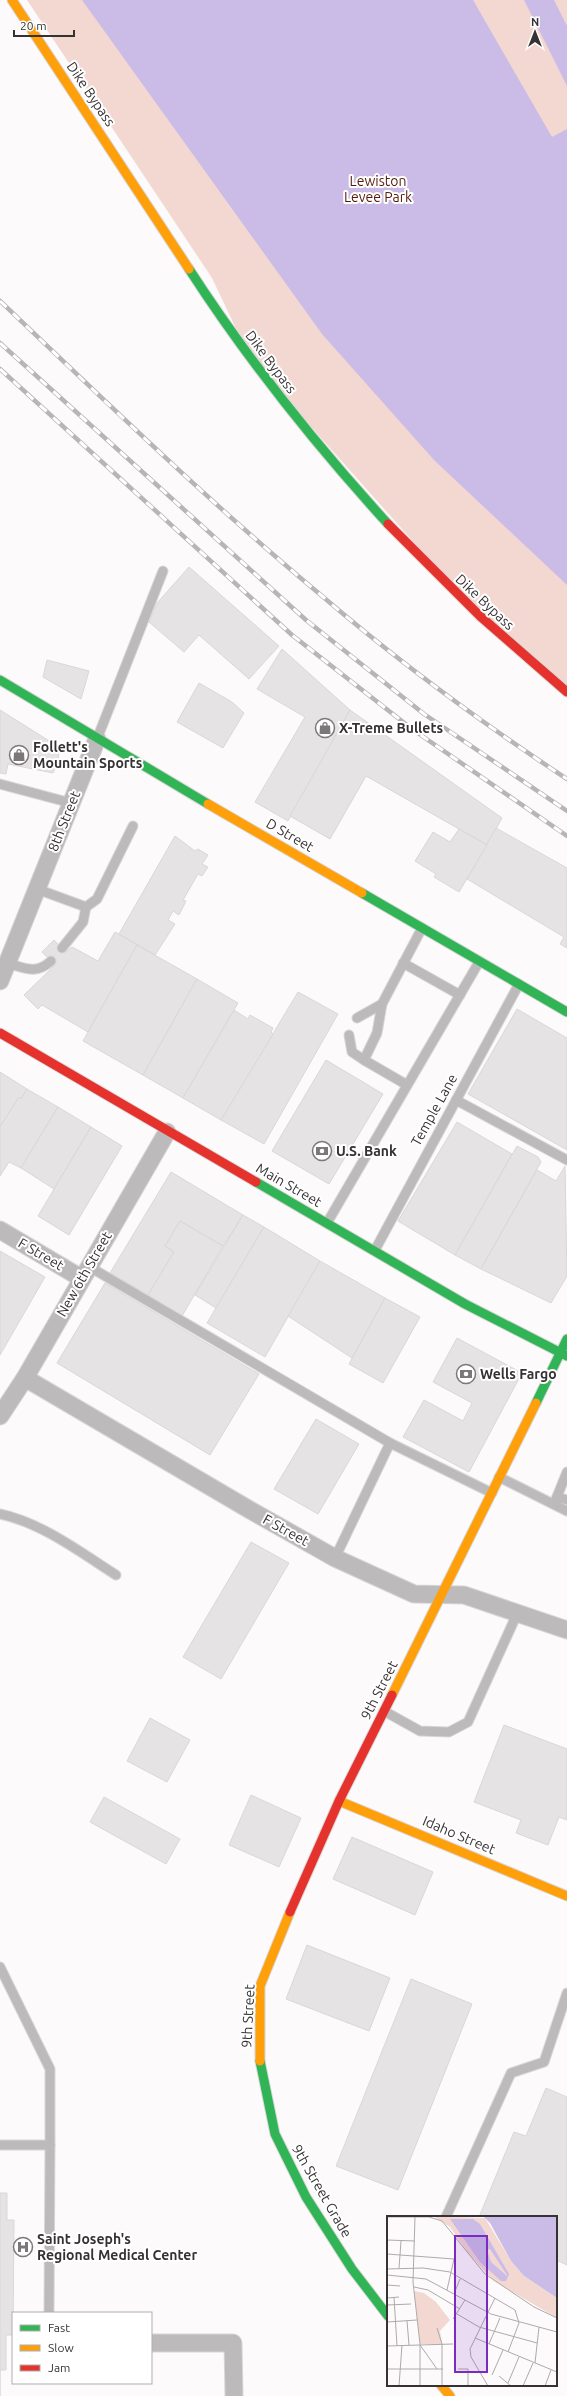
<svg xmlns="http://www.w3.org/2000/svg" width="567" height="2396" font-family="Ubuntu,sans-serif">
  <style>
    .green { fill: #f3d7d1 }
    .water { fill: #cbbce7 }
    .building { fill: #e6e3e5; stroke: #d9d7d8 }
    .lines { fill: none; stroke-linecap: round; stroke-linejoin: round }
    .lane-casing { stroke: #d8d7d7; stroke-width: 11 }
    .street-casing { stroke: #d8d7d7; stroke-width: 19 }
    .fast-casing { stroke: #d8d7d7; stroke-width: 11 }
    .slow-casing { stroke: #d8d7d7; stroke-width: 11 }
    .jam-casing { stroke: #d8d7d7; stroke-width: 11 }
    .lane { stroke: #bcbaba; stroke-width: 9 }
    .street { stroke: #bcbaba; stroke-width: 17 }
    .fast { stroke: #30b455; stroke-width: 9 }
    .slow { stroke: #ff9f0a; stroke-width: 9 }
    .jam { stroke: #e5322d; stroke-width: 9 }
    .rail-casing { stroke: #b7b5b6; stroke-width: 4.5 }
    .rail { stroke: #fff; stroke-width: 3; stroke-dasharray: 9; stroke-linecap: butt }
    .labels { text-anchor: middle; stroke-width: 4; stroke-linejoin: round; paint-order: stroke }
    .street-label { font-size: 14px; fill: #363234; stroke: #fff }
    .park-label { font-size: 14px; fill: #571a08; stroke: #fff }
    .poi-label { font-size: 14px; font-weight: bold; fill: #363234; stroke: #fff; text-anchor: start }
    .inset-road { fill: none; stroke: #adaaab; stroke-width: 1 }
    .view { fill: #7b2cbf; fill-opacity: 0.15; stroke: #7b2cbf; stroke-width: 2 }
    .inset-edge { fill: none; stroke: #363234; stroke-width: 2 }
  </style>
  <rect width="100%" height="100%" fill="#fdfafb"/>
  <!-- green -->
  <polygon class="green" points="27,0 567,0 567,692 483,620 250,358 212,278"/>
  <!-- water -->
  <g class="water">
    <polygon points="82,0 473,0 552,137 567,129 567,585 434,460 322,334"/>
    <polygon points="524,0 554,0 567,26 567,86"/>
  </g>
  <!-- building -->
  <g class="building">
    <polygon points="189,567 279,646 249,679 199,635 184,652 149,622 157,603"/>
    <polygon points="282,649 350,710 288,821 255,802 305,717 257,689"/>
    <polygon points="47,660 89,671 81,699 43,677"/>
    <polygon points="199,683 232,702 244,713 223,748 177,722"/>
    <polygon points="0,710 59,747 58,761 53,773 8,764 6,774 0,773"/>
    <polygon points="350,710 502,818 487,845 366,776 330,839 290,816"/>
    <polygon points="496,828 567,868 567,948 560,944 564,937 467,879"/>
    <polygon points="459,829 487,845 459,892 434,877 436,874 415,861 433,832 450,842"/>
    <polygon points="175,836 195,851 198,849 208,855 202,864 208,867 202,876 198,874 183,900 186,901 179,915 173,911 168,920 175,924 155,955 119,934"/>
    <polygon points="115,932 137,945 88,1032 42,1005 38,1009 24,995 55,965 42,952 54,940 66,952 72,947 98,961"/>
    <polygon points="137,945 197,979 143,1075 83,1041"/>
    <polygon points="197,979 238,1003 183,1098 143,1075"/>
    <polygon points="298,992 338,1014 264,1144 221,1120"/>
    <polygon points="517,1009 567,1038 567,1150 468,1094"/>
    <polygon points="234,1010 248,1019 250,1015 273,1028 271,1032 273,1034 221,1120 183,1098"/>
    <polygon points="326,1060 383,1094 329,1184 272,1151"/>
    <polygon points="0,1072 27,1089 21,1099 19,1097 0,1127"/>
    <polygon points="27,1089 58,1107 21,1168 9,1162 0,1176 0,1127 19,1097 21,1099"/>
    <polygon points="58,1107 91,1127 54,1189 21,1168"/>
    <polygon points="457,1122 512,1154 455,1255 398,1221"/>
    <polygon points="91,1127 122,1146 69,1235 38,1216"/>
    <polygon points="517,1146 538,1157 541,1162 481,1269 455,1255"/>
    <polygon points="565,1166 567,1276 551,1303 481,1269 537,1170 556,1181"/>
    <polygon points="171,1172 243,1215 223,1246 180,1221 165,1246 174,1252 148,1295 110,1273"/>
    <polygon points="243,1215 264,1227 216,1308 195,1295"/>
    <polygon points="180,1221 223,1246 182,1316 148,1295 174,1252 165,1246"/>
    <polygon points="264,1227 320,1261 265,1357 207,1323"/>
    <polygon points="0,1251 45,1277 0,1355"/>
    <polygon points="320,1261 385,1298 352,1358 288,1316"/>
    <polygon points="105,1283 259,1374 210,1455 57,1363"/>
    <polygon points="385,1298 420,1317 383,1383 349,1364"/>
    <polygon points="457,1338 522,1373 469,1472 403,1437 424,1400 463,1421 472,1403 433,1382"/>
    <polygon points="316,1419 359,1444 318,1514 274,1489"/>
    <polygon points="251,1542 289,1563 221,1679 183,1657"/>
    <polygon points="150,1718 190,1740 167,1782 127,1761"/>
    <polygon points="504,1725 567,1749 567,1820 559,1817 548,1845 516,1833 521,1820 474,1802"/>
    <polygon points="251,1795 301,1818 279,1867 229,1845"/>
    <polygon points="104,1797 180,1839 166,1864 90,1822"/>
    <polygon points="352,1837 433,1872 415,1915 333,1879"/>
    <polygon points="307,1945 390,1978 369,2031 286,1999"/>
    <polygon points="411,1979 472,2004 398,2190 336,2166"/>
    <polygon points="546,2088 567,2097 567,2265 556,2260 556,2217 479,2217 514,2132 526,2136"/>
    <polygon points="0,2193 7,2193 7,2220 14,2220 13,2335 6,2335 6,2370 0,2370 0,2396"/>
  </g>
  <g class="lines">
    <defs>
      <g id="lane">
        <polyline points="97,739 163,571"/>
        <polyline points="0,784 71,803"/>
        <polyline points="37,889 86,907 97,899 133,826"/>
        <polyline points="62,948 83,922 86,907"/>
        <path d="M 7,963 C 25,968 36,975 51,961"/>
        <polyline points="403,963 460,995"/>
        <polyline points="357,1018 382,1004"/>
        <polyline points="349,1035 352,1052 364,1060"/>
        <polyline points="407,1085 364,1060 377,1033 382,1004 422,928"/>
        <polyline points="456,1100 567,1160"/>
        <polyline points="327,1223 479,962"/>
        <polyline points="375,1250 519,984"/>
        <polyline points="88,1266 390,1443 492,1493"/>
        <polyline points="499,1477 567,1511"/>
        <polyline points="557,1497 567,1500"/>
        <polyline points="554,1504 567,1472"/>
        <path d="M 0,1514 C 42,1523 80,1552 116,1575"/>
        <polyline points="335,1558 390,1443"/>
        <polyline points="384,1711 420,1731 449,1732 468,1722 517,1614"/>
        <polyline points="0,1967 50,2069 50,2145 0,2145"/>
        <polyline points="446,2217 511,2073 544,2062 567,1993"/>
        <polyline points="49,2313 50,2145"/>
      </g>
      <g id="street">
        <polyline points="0,981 97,739"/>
        <polyline points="0,1230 81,1278"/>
        <polyline points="25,1378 250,1510 335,1558 414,1594 464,1595 567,1630"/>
        <polyline points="0,1416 25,1378 167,1132"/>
        <polyline points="151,2343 233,2343 234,2396"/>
      </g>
      <g id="fast">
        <path d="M 189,269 C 248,360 315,444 388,524"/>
        <polyline points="0,680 208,804"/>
        <polyline points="362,893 567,1012"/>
        <polyline points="256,1182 465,1304 567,1356"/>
        <polyline points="536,1403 567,1339"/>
        <polyline points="260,2061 275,2134 306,2197 352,2269 388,2316"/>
      </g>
      <g id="slow">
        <polyline points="12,0 189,269"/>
        <polyline points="208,804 362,893"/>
        <polyline points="392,1695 536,1403"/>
        <polyline points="339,1801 567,1896"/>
        <polyline points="260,2061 260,1986 290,1912"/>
        <polyline points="441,2385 450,2396"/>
      </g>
      <g id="jam">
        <polyline points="388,524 480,616 567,692"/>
        <polyline points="0,1033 256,1182"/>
        <polyline points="290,1912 339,1801 392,1695"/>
      </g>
    </defs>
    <!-- lane casing -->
    <use href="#lane" class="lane-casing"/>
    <!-- street casing -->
    <use href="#street" class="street-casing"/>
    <!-- fast casing -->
    <use href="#fast" class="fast-casing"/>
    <!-- slow casing -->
    <use href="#slow" class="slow-casing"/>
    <!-- jam casing -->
    <use href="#jam" class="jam-casing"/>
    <!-- lane -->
    <use href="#lane" class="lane"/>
    <!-- street -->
    <use href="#street" class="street"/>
    <!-- fast -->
    <use href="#fast" class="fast"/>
    <!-- slow -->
    <use href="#slow" class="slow"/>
    <!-- jam -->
    <use href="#jam" class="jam"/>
    <defs>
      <g id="rail">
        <path d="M 0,301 C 105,401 210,503 322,596 C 399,662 482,723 567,779"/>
        <polyline points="0,343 306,620 424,714 567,811"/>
        <polyline points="0,369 292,635 412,729 567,836"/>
      </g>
    </defs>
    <!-- rail casing -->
    <use href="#rail" class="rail-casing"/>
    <!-- rail -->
    <use href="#rail" class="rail"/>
  </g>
  <!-- icons -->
  <defs>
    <symbol id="shop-ring" viewBox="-11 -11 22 22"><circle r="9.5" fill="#fff" stroke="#7c787a" stroke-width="1.5"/><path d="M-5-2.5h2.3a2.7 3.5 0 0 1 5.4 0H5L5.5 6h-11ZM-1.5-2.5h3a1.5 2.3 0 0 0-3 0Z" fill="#7c787a"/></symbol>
    <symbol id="bank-ring" viewBox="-11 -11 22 22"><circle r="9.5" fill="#fff" stroke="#7c787a" stroke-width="1.5"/><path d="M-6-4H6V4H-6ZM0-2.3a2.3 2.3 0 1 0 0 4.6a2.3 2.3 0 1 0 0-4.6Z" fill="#7c787a"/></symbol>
    <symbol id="hospital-ring" viewBox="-11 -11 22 22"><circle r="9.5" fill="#fff" stroke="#7c787a" stroke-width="1.5"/><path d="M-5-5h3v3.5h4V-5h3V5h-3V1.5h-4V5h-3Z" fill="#7c787a"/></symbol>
  </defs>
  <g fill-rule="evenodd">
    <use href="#shop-ring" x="314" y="717" width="22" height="22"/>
    <use href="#shop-ring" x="8" y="744" width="22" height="22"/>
    <use href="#bank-ring" x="311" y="1140" width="22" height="22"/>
    <use href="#bank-ring" x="455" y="1363" width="22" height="22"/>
    <use href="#hospital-ring" x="12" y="2236" width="22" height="22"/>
  </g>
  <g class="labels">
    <!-- street labels -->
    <g class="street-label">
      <text transform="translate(91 94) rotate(56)" y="5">Dike Bypass</text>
      <text transform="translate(271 362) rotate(53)" y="5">Dike Bypass</text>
      <text transform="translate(485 602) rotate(43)" y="5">Dike Bypass</text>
      <text transform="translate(64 821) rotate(-68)" y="5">8th Street</text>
      <text transform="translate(290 835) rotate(30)" y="5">D Street</text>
      <text transform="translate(434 1110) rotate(-61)" y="5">Temple Lane</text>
      <text transform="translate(289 1185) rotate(30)" y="5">Main Street</text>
      <text transform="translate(41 1254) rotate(30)" y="5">F Street</text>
      <text transform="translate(84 1274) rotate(-60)" y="5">New 6th Street</text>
      <text transform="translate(286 1530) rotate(29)" y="5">F Street</text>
      <text transform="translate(379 1690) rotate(-63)" y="5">9th Street</text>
      <text transform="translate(459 1835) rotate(23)" y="5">Idaho Street</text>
      <text transform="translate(248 2016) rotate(-87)" y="5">9th Street</text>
      <text transform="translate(322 2191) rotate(60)" y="5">9th Street Grade</text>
    </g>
    <!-- park labels -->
    <g class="park-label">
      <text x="378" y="186">Lewiston<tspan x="378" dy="16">Levee Park</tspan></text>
    </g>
    <!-- poi labels -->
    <g class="poi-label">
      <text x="339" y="733">X-Treme Bullets</text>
      <text x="33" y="752">Follett's<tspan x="33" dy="16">Mountain Sports</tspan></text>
      <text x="336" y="1156">U.S. Bank</text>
      <text x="480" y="1379">Wells Fargo</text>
      <text x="37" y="2244">Saint Joseph's<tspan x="37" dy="16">Regional Medical Center</tspan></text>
    </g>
  </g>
  <!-- overview -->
  <g transform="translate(387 2216)">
    <rect width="170" height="170" fill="#fdfafb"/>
    <path d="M 46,0 L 98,2 L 124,45 L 137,60 L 170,82 L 170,102 L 107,65 L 80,36 L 63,11 ZM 27,75 L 37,77 L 49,86 L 63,104 L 53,115 L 55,128 L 33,128 Z" fill="#f3d7d1"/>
    <path d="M 96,0 L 170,0 L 170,82 L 137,60 L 124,45 L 103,7 ZM 63,3 L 86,3 L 93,8 L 122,58 L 119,65 L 114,65 L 93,46 ZM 103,33 L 120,59 L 120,60 L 104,46 L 100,34 Z" fill="#cbbce7" fill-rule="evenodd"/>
    <path class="inset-road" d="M 0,1 L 42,1 L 55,5 L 98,58 L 147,91 L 170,102M 28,1 L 26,66 L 33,128 L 33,170M 0,24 L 28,25M 0,38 L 67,43 L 60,74M 13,39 L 14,25M 12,52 L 13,39M 0,53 L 36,52 L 63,56 L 128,94 L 132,107M 0,59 L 39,63 L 104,98 L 170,116M 0,69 L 13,70M 27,71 L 41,74 L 73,93M 67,78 L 73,63M 7,81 L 10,130M 0,82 L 12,81M 0,89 L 24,88M 70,98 L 92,111 L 150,127M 66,103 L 78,84M 20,105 L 22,129M 0,106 L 30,104M 50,112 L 55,128 L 55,170M 88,122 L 170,156M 102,128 L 113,102M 33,129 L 50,153M 0,130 L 66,128M 121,136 L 132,107M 148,147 L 152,111M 0,153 L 56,153M 71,153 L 81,153 L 81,170M 105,159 L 116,134M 112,160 L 124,170M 121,167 L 132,141M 12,170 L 15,129M 101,170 L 84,141 L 83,133 L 108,82M 136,170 L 146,147M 158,170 L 164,154"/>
    <path class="view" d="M 68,20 L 100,20 L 100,156 L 68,156 Z"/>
    <rect width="170" height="170" class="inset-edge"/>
  </g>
  <!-- legend -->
  <rect x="12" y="2312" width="140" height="72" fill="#ffffff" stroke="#afadae"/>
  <rect x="20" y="2325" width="20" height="6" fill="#30b455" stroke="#afadae"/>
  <text x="48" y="2332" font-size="12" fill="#363234">Fast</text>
  <rect x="20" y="2345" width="20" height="6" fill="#ff9f0a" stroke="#afadae"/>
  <text x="48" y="2352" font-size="12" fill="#363234">Slow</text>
  <rect x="20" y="2365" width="20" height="6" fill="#e5322d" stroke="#afadae"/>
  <text x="48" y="2372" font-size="12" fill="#363234">Jam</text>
  <!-- north arrow -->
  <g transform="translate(535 32)" stroke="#ffffff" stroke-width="3" paint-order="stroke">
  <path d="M0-3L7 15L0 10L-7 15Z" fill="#363234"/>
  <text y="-6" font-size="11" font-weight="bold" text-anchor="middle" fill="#363234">N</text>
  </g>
  <!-- scale -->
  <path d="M14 30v6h60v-6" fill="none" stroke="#363234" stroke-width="2"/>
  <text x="20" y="30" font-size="12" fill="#363234" stroke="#ffffff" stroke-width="3" paint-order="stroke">20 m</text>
</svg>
